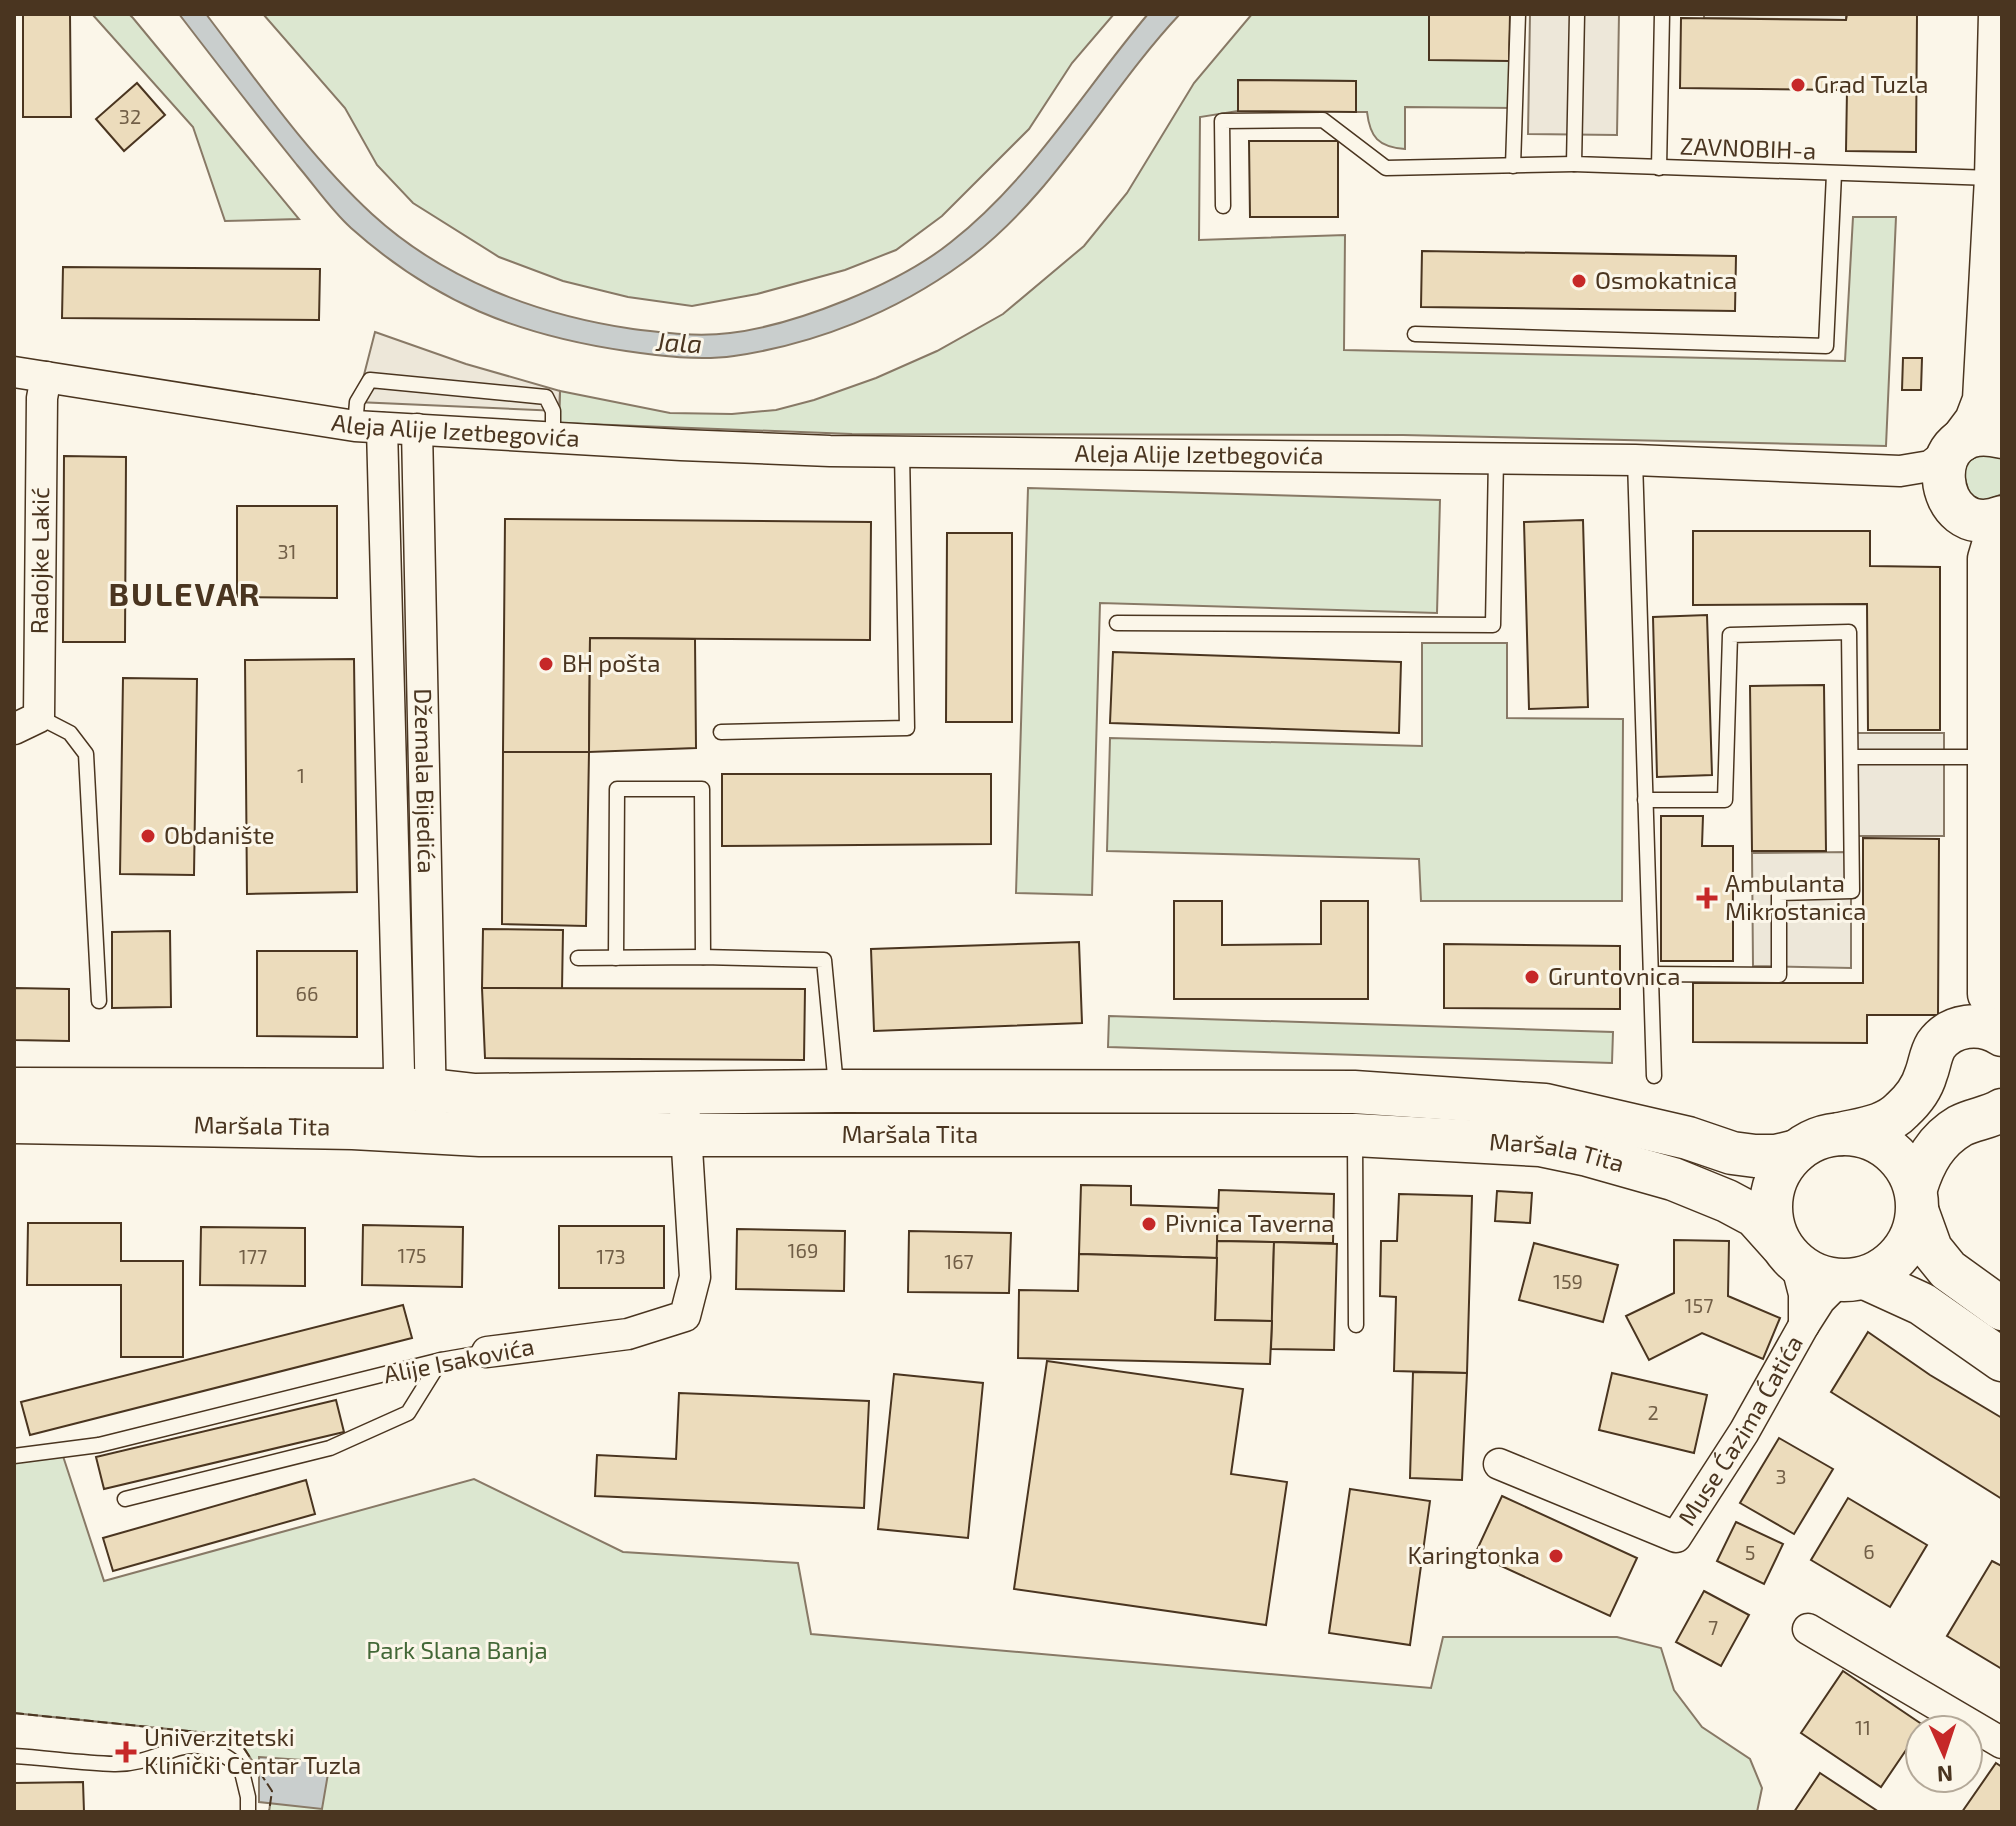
<svg xmlns="http://www.w3.org/2000/svg" width="2016" height="1826" font-family="'Exo 2',sans-serif">
  <style>
    .green { fill: #dce7d0; stroke: #887966; stroke-width: 2 }
    .parking { fill: #ede7d9; stroke: #887966; stroke-width: 2 }
    .water { fill: #c9cecd; stroke: #887966; stroke-width: 2 }
    .building { fill: #ecdcbc; stroke: #4a3520; stroke-width: 2 }
    .lines { fill: none; stroke-linecap: round; stroke-linejoin: round }
    .lane-casing { stroke: #4a3520; stroke-width: 17 }
    .street-casing { stroke: #4a3520; stroke-width: 33 }
    .secondary-casing { stroke: #4a3520; stroke-width: 45 }
    .lane { stroke: #fbf6e9; stroke-width: 14 }
    .street { stroke: #fbf6e9; stroke-width: 30 }
    .secondary { stroke: #fbf6e9; stroke-width: 42 }
    .fence { stroke: #4a3520; stroke-width: 2; stroke-dasharray: 10 4; stroke-linecap: butt }
    .poi-dot { fill: #c62828; stroke: #fbf6e9; stroke-width: 3 }
    .labels { text-anchor: middle; stroke-width: 6; stroke-linejoin: round; paint-order: stroke }
    .number-label { font-size: 20px; fill: #725f47 }
    .poi-label { font-size: 24px; fill: #4a3520; stroke: #fbf6e9; text-anchor: start }
    .street-label { font-size: 24px; fill: #4a3520; stroke: #fbf6e9 }
    .park-label { font-size: 24px; fill: #436837; stroke: #fbf6e9 }
    .water-label { font-size: 26px; font-style: italic; fill: #4a3520; stroke: #fbf6e9 }
    .district-label { font-size: 32px; font-weight: bold; letter-spacing: 2px; fill: #4a3520; stroke: #fbf6e9 }
  </style>
  <rect width="100%" height="100%" fill="#fbf6e9"/>
  <!-- green -->
  <g class="green">
    <polygon points="92,14 129,14 133,18 299,219 225,221 193,127"/>
    <polygon points="263,14 1114,14 1072,63 1029,129 942,216 896,250 845,270 757,294 692,306 628,297 563,281 499,257 413,203 377,165 345,108"/>
    <path d="M 1252,14 L 1518,14 L 1515,108 L 1405,107 L 1405,149 C 1378,147 1370,137 1367,112 L 1356,112 L 1356,81 L 1239,80 L 1238,111 L 1200,117 L 1199,240 L 1345,235 L 1344,350 L 1845,361 L 1853,217 L 1896,217 L 1886,446 L 1403,435 L 852,434 L 559,423 L 560,391 L 670,413 L 732,414 L 776,410 L 814,400 L 876,378 L 937,351 L 1003,314 L 1084,246 L 1127,193 L 1194,83 Z"/>
    <polygon points="1997,455 2002,459 2002,494 1984,502 1970,496 1962,468 1972,456"/>
    <polygon points="1028,488 1440,500 1437,613 1100,603 1092,895 1016,893"/>
    <polygon points="1422,643 1507,643 1507,718 1623,719 1622,901 1421,901 1419,859 1107,851 1110,738 1422,746"/>
    <polygon points="1109,1016 1613,1032 1612,1063 1108,1047"/>
    <polygon points="61,1450 104,1581 474,1479 623,1552 798,1563 811,1634 1431,1688 1443,1637 1617,1637 1661,1648 1674,1690 1702,1727 1750,1759 1762,1788 1757,1812 269,1812 272,1791 236,1736 14,1713 14,1456"/>
  </g>
  <!-- parking -->
  <g class="parking">
    <polygon points="1530,14 1619,14 1617,135 1528,134"/>
    <polygon points="1704,14 1846,14 1846,20 1704,18"/>
    <polygon points="375,332 466,364 560,391 559,411 357,402"/>
    <rect x="1851" y="733" width="93" height="103"/>
    <polygon points="1851,852 1851,968 1753,966 1752,853"/>
  </g>
  <!-- water -->
  <g class="water">
    <path d="M 179,14 L 206,14 C 257,81 310,157 372,214 C 444,280 538,315 633,329 C 665,333 698,337 730,333 C 796,325 899,284 951,242 C 1031,179 1083,91 1148,14 L 1180,14 C 1105,94 1053,198 963,263 C 896,312 816,344 734,356 C 699,361 660,356 626,351 C 517,335 434,302 351,228 C 331,210 315,186 297,165 C 257,115 218,65 179,14 Z"/>
    <polygon points="259,1757 330,1762 322,1809 259,1802"/>
  </g>
  <!-- building -->
  <g class="building">
    <polygon points="23,14 70,14 71,117 23,117"/>
    <polygon points="1429,14 1510,14 1509,61 1429,60"/>
    <polygon points="1847,14 1917,14 1916,152 1846,151 1847,90 1680,88 1681,18 1846,20"/>
    <polygon points="1238,80 1356,81 1356,112 1238,111"/>
    <polygon points="137,83 165,115 124,151 96,119"/>
    <polygon points="1249,141 1338,141 1338,217 1250,217"/>
    <polygon points="1422,251 1736,256 1735,311 1421,307"/>
    <polygon points="63,267 320,269 319,320 62,318"/>
    <polygon points="1903,358 1922,358 1921,390 1902,390"/>
    <polygon points="64,456 126,457 125,642 63,642"/>
    <polygon points="237,506 337,506 337,598 237,597"/>
    <polygon points="505,519 871,522 870,640 590,638 589,752 503,752"/>
    <polygon points="1583,520 1588,707 1529,709 1524,522"/>
    <polygon points="1693,531 1870,531 1870,566 1940,567 1940,730 1868,730 1867,604 1693,605"/>
    <polygon points="947,533 1012,533 1012,722 946,722"/>
    <polygon points="1707,615 1712,775 1657,777 1653,617"/>
    <polygon points="590,638 695,639 696,748 589,752"/>
    <polygon points="1113,652 1401,662 1399,733 1110,723"/>
    <polygon points="354,659 357,892 247,894 245,660"/>
    <polygon points="123,678 197,679 194,875 120,874"/>
    <polygon points="1824,685 1826,851 1752,851 1750,686"/>
    <polygon points="503,752 589,752 586,926 502,924"/>
    <polygon points="722,774 991,774 991,844 722,846"/>
    <polygon points="1661,816 1703,816 1702,846 1733,846 1733,961 1661,961"/>
    <polygon points="1863,838 1939,839 1938,1015 1867,1015 1867,1043 1693,1042 1693,983 1863,983"/>
    <polygon points="1174,901 1222,901 1222,945 1321,944 1321,901 1368,901 1368,999 1174,999"/>
    <polygon points="483,929 563,930 562,990 482,988"/>
    <polygon points="170,931 171,1007 112,1008 112,932"/>
    <polygon points="1079,942 1082,1023 874,1031 871,949"/>
    <polygon points="1444,944 1620,946 1620,1009 1444,1008"/>
    <polygon points="257,951 357,951 357,1037 257,1036"/>
    <polygon points="14,988 69,989 69,1041 14,1040"/>
    <polygon points="482,988 805,989 804,1060 485,1058"/>
    <polygon points="1081,1185 1131,1186 1131,1205 1218,1208 1217,1258 1079,1254"/>
    <polygon points="1219,1190 1334,1194 1333,1243 1217,1241"/>
    <polygon points="1497,1191 1532,1193 1530,1223 1495,1221"/>
    <polygon points="1399,1194 1472,1196 1467,1373 1394,1371 1396,1297 1380,1296 1381,1241 1397,1241"/>
    <polygon points="28,1223 121,1223 121,1261 183,1261 183,1357 121,1357 121,1285 27,1285"/>
    <polygon points="363,1225 463,1227 462,1287 362,1285"/>
    <rect x="559" y="1226" width="105" height="62"/>
    <polygon points="201,1227 305,1228 305,1286 200,1285"/>
    <polygon points="737,1229 845,1231 844,1291 736,1289"/>
    <polygon points="909,1231 1011,1233 1009,1293 908,1292"/>
    <polygon points="1674,1240 1729,1241 1728,1296 1780,1318 1763,1359 1702,1333 1649,1360 1626,1316 1674,1293"/>
    <polygon points="1217,1241 1274,1242 1272,1321 1215,1320"/>
    <polygon points="1274,1242 1337,1244 1334,1350 1271,1349"/>
    <polygon points="1534,1243 1618,1265 1603,1322 1519,1300"/>
    <polygon points="1079,1254 1217,1258 1215,1320 1272,1321 1270,1364 1018,1358 1019,1290 1078,1291"/>
    <polygon points="403,1305 412,1338 30,1435 21,1402"/>
    <polygon points="1868,1332 1930,1375 2002,1418 2002,1499 1831,1392"/>
    <polygon points="1047,1361 1243,1389 1231,1474 1287,1482 1266,1625 1014,1589"/>
    <polygon points="1413,1372 1467,1373 1462,1480 1410,1478"/>
    <polygon points="1612,1373 1707,1395 1694,1453 1599,1430"/>
    <polygon points="894,1374 983,1383 968,1538 878,1529"/>
    <polygon points="679,1393 869,1401 864,1508 595,1496 597,1455 676,1459"/>
    <polygon points="336,1400 344,1432 104,1489 96,1457"/>
    <polygon points="1779,1438 1833,1469 1794,1534 1740,1503"/>
    <polygon points="306,1480 315,1514 113,1571 103,1538"/>
    <polygon points="1350,1489 1430,1501 1410,1645 1329,1633"/>
    <polygon points="1502,1496 1637,1558 1610,1616 1475,1554"/>
    <polygon points="1848,1498 1927,1545 1890,1607 1811,1560"/>
    <polygon points="1736,1522 1783,1544 1764,1584 1717,1561"/>
    <polygon points="1992,1561 2002,1566 2002,1669 1947,1636"/>
    <polygon points="1704,1591 1749,1615 1721,1666 1676,1642"/>
    <polygon points="1843,1671 1923,1725 1881,1787 1801,1733"/>
    <polygon points="1996,1763 2002,1767 2002,1812 1962,1812"/>
    <polygon points="1820,1773 1879,1812 1794,1812"/>
    <polygon points="83,1782 84,1812 14,1812 14,1783"/>
  </g>
  <g class="lines">
    <defs>
      <g id="lane">
        <polyline points="1577,14 1574,164 1992,178"/>
        <polyline points="1513,166 1518,14"/>
        <polyline points="1659,168 1662,14"/>
        <polyline points="1223,206 1222,121 1323,120 1386,168 1574,164"/>
        <polyline points="1415,334 1826,346 1834,174"/>
        <polyline points="355,426 357,402 370,380 546,397 553,411 553,437"/>
        <polyline points="1635,460 1654,1076"/>
        <polyline points="1117,623 1493,625 1496,458"/>
        <polyline points="39,717 70,733 86,754 99,1001"/>
        <polyline points="721,732 907,728 902,452"/>
        <polyline points="1852,757 1984,757"/>
        <polyline points="1645,800 1725,800 1730,635 1849,632 1852,891 1779,893 1779,975 1651,974"/>
        <polyline points="578,958 703,957 824,960 836,1086"/>
        <polyline points="616,958 617,789 702,789 703,957"/>
        <polyline points="1355,1139 1356,1325"/>
        <polyline points="14,1456 99,1445 441,1360 487,1352"/>
        <polyline points="125,1499 330,1448 408,1413 441,1360"/>
        <path d="M 14,1756 C 47,1758 81,1763 114,1764 C 170,1765 186,1720 241,1768 L 248,1797 L 248,1812"/>
      </g>
      <g id="street">
        <path id="s1" d="M 14,372 L 355,426 L 681,445 L 830,451 L 1635,460 L 1900,471 L 1930,466 L 1951,450"/>
        <polyline points="382,428 400,1109"/>
        <path id="s2" d="M 417,429 L 431,1110"/>
        <path id="s3" d="M 14,729 L 39,717 L 42,398 L 46,377"/>
        <polyline points="1796,1263 1804,1294 1804,1325 1820,1300 1839,1281"/>
        <polyline points="487,1352 628,1334 685,1316 695,1277 685,1116"/>
        <path id="s4" d="M 1499,1464 L 1676,1537 L 1744,1432 L 1804,1325"/>
        <polyline points="1808,1629 2002,1743"/>
      </g>
      <g id="secondary">
        <path d="M 2002,437 C 1917,415 1932,545 2002,517"/>
        <polyline points="1961,441 1976,421 1984,400 1996,178 2000,14"/>
        <polyline points="1989,994 1989,559 1997,532 2002,524"/>
        <polyline points="14,1089 431,1090 475,1095 836,1091 1354,1092 1545,1105 1688,1138 1732,1153 1755,1156 1776,1156 1797,1151"/>
        <path id="s5" d="M 14,1122 L 353,1128 L 480,1135 L 1355,1135 L 1540,1145 L 1588,1155 L 1673,1179 L 1727,1201 L 1755,1216 L 1781,1245"/>
        <circle cx="1844" cy="1207" r="73"/>
        <path d="M 1840,1134 C 1861,1129 1886,1127 1902,1110 C 1913,1100 1922,1088 1926,1074 C 1930,1064 1930,1055 1936,1045 C 1951,1024 1981,1021 2002,1035"/>
        <path d="M 1916,1188 C 1924,1162 1936,1140 1960,1126 C 1973,1119 1989,1118 2002,1110"/>
        <polyline points="1918,1213 1931,1249 1948,1270 2002,1309"/>
        <polyline points="1865,1278 1922,1304 2002,1360"/>
      </g>
    </defs>
    <!-- lane casing -->
    <use href="#lane" class="lane-casing"/>
    <!-- street casing -->
    <use href="#street" class="street-casing"/>
    <!-- secondary casing -->
    <use href="#secondary" class="secondary-casing"/>
    <!-- lane -->
    <use href="#lane" class="lane"/>
    <!-- street -->
    <use href="#street" class="street"/>
    <!-- secondary -->
    <use href="#secondary" class="secondary"/>
    <!-- fence -->
    <polyline class="fence" points="14,1713 236,1736 272,1791 269,1812"/>
  </g>
  <!-- markers -->
  <g class="poi-dot">
    <circle cx="1798" cy="85" r="8"/>
    <circle cx="1579" cy="281" r="8"/>
    <circle cx="546" cy="664" r="8"/>
    <circle cx="148" cy="836" r="8"/>
    <path d="M1703 886h8v8h8v8h-8v8h-8v-8h-8v-8h8z"/>
    <circle cx="1532" cy="977" r="8"/>
    <circle cx="1149" cy="1224" r="8"/>
    <circle cx="1556" cy="1556" r="8"/>
    <path d="M122 1740h8v8h8v8h-8v8h-8v-8h-8v-8h8z"/>
  </g>
  <g class="labels">
    <!-- number labels -->
    <g class="number-label">
      <text x="130" y="124">32</text>
      <text x="287" y="559">31</text>
      <text x="301" y="783">1</text>
      <text x="307" y="1001">66</text>
      <text x="803" y="1258">169</text>
      <text x="412" y="1263">175</text>
      <text x="253" y="1264">177</text>
      <text x="611" y="1264">173</text>
      <text x="959" y="1269">167</text>
      <text x="1568" y="1289">159</text>
      <text x="1699" y="1313">157</text>
      <text x="1653" y="1420">2</text>
      <text x="1781" y="1484">3</text>
      <text x="1869" y="1559">6</text>
      <text x="1750" y="1560">5</text>
      <text x="1713" y="1635">7</text>
      <text x="1863" y="1735">11</text>
    </g>
    <!-- poi labels -->
    <g class="poi-label">
      <text x="1814" y="93">Grad Tuzla</text>
      <text x="1595" y="289">Osmokatnica</text>
      <text x="562" y="672">BH pošta</text>
      <text x="164" y="844">Obdanište</text>
      <text x="1725" y="892">Ambulanta<tspan x="1725" dy="28">Mikrostanica</tspan></text>
      <text x="1548" y="985">Gruntovnica</text>
      <text x="1165" y="1232">Pivnica Taverna</text>
      <text x="1540" y="1564" text-anchor="end">Karingtonka</text>
      <text x="144" y="1746">Univerzitetski<tspan x="144" dy="28">Klinički Centar Tuzla</tspan></text>
    </g>
    <!-- street labels -->
    <g class="street-label">
      <text transform="translate(1748 149) rotate(2)" y="8">ZAVNOBIH-a</text>
      <text dy="8" stroke="none"><textPath href="#s1" startOffset="446">Aleja Alije Izetbegovića</textPath></text>
      <text dy="8" stroke="none"><textPath href="#s1" startOffset="1190">Aleja Alije Izetbegovića</textPath></text>
      <text dy="8" stroke="none"><textPath href="#s3" startOffset="184">Radojke Lakić</textPath></text>
      <text dy="8" stroke="none"><textPath href="#s2" startOffset="352">Džemala Bijedića</textPath></text>
      <text dy="8" stroke="none"><textPath href="#s5" startOffset="248">Maršala Tita</textPath></text>
      <text dy="8" stroke="none"><textPath href="#s5" startOffset="896">Maršala Tita</textPath></text>
      <text dy="8" stroke="none"><textPath href="#s5" startOffset="1544">Maršala Tita</textPath></text>
      <text transform="translate(459 1361) rotate(-11)" y="8">Alije Isakovića</text>
      <text dy="8" stroke="none"><textPath href="#s4" startOffset="316">Muse Ćazima Ćatića</textPath></text>
    </g>
    <!-- park labels -->
    <g class="park-label">
      <text x="457" y="1659">Park Slana Banja</text>
    </g>
    <!-- water labels -->
    <g class="water-label">
      <text transform="translate(679 343) rotate(3)" y="9">Jala</text>
    </g>
    <!-- district labels -->
    <g class="district-label">
      <text x="185" y="606">BULEVAR</text>
    </g>
  </g>
  <!-- border -->
  <rect width="2016" height="1826" fill="none" stroke="#4a3520" stroke-width="32"/>
  <!-- north arrow -->
  <g transform="translate(1944 1754) rotate(177)"><circle r="38" fill="#fbf6e9" stroke="#b4a999" stroke-width="2"/>
  <path d="M0-6L14 30L0 20L-14 30Z" fill="#c62828"/>
  <text y="-12" font-size="22" font-weight="bold" text-anchor="middle" fill="#4a3520">N</text>
  </g>
</svg>
